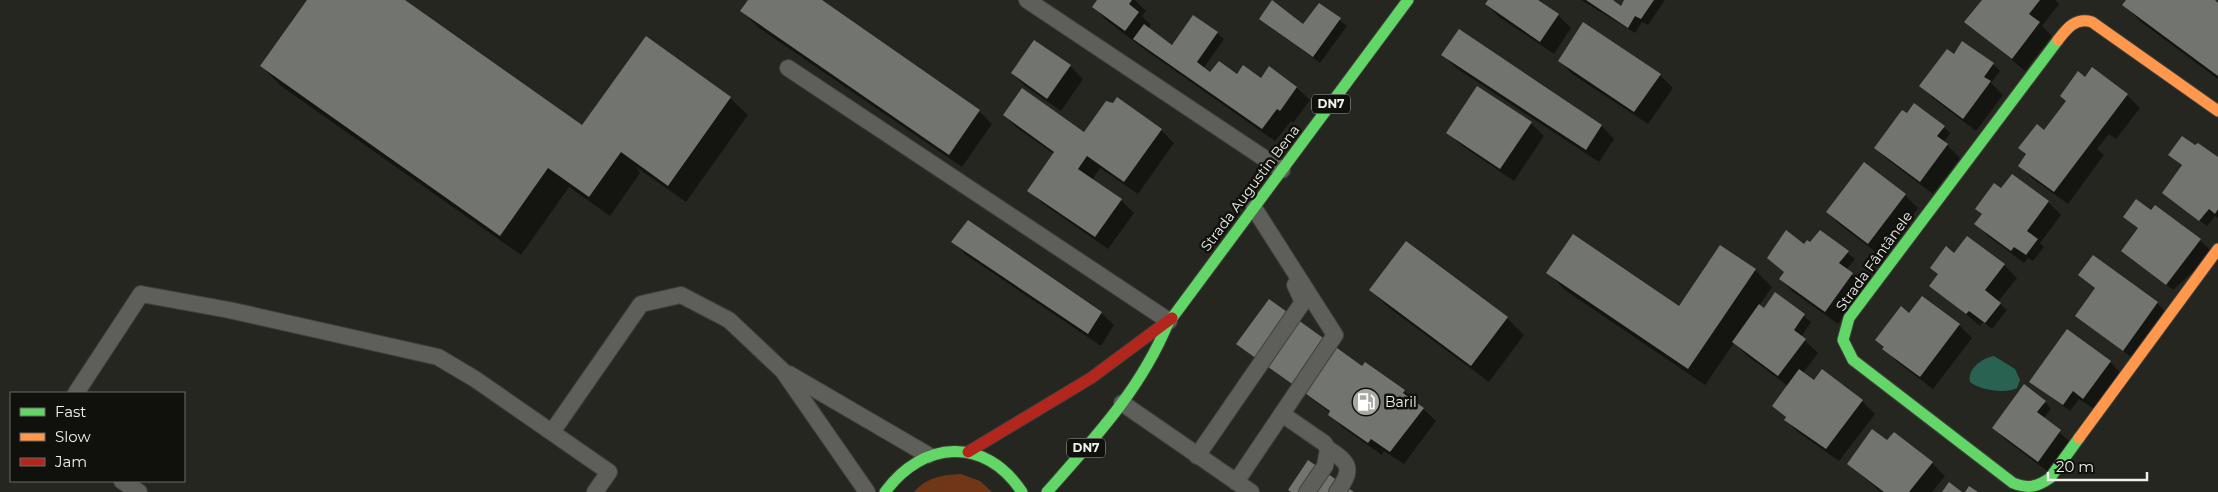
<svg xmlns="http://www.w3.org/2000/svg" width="2218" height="492" font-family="Montserrat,sans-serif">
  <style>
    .green { fill: #6f3618 }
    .water { fill: #296250 }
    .shadow { fill: #0007 }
    .building { fill: #72746f }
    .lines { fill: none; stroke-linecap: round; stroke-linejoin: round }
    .lane-casing { stroke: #40403c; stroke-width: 18 }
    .fast-casing { stroke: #40403c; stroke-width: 13 }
    .slow-casing { stroke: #40403c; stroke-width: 13 }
    .jam-casing { stroke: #40403c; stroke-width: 13 }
    .lane { stroke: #5e5e5a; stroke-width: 16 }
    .fast { stroke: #63d668; stroke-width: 11 }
    .slow { stroke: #ff974d; stroke-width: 11 }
    .jam { stroke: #b3261e; stroke-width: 11 }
    .labels { text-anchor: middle; stroke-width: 5; stroke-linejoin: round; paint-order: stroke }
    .shield { fill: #10100d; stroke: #adada8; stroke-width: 1 }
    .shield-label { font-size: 12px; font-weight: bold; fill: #f0f0eb }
    .street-label { font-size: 14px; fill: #f0f0eb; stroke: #10100d }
    .poi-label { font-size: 14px; fill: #f0f0eb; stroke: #10100d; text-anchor: start }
  </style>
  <rect width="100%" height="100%" fill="#262621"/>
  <!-- green -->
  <path class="green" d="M 961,474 L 980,481 L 992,492 L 914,492 C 927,477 942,475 961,474 Z"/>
  <!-- water -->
  <path class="water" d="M 1994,356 L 2015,369 L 2020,380 L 2017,388 C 2005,394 1980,390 1970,382 C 1967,369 1982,358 1994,356 Z"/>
  <!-- shadow -->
  <g class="shadow">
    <polygon points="308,0 403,0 583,127 730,98 748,115 686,202 636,167 640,173 610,216 569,187 521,255 281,86 261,66"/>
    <polygon points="749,0 819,0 979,111 992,124 962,167 759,28 742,11"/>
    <polygon points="1099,0 1135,0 1146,11 1142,16 1151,25 1148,29 1173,46 1217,33 1224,39 1203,69 1211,74 1261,80 1269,68 1297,88 1310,100 1293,123 1291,121 1275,141 1148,52 1106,20 1094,7"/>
    <polygon points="1489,0 1536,0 1558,15 1571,28 1554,54 1499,17 1486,4"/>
    <polygon points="1581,0 1611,0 1621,7 1626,0 1665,0 1648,25 1642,22 1635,33"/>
    <polygon points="1983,0 2055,0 2059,4 2042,26 2052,36 2025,71 1966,22"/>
    <polygon points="2127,0 2212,0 2218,4 2218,79 2141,22 2124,5"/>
    <polygon points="1319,5 1347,26 1320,63 1260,19 1304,26"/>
    <polygon points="1584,24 1660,75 1673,88 1648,124 1572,74 1560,61"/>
    <polygon points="1459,31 1602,126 1614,139 1599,162 1456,68 1443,55"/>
    <polygon points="1954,55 1993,64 2000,71 1991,83 2003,95 1976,131 1934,99 1921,86"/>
    <polygon points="1070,66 1083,79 1061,111 1025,86 1012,73"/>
    <polygon points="2085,78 2127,95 2140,108 2116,139 2109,134 2097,149 2104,155 2068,204 2033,179 2020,166 2027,156 2020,148 2045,132"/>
    <polygon points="1118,99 1161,130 1174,143 1138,194 1100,168 1092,180 1121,200 1134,213 1108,249 1042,203 1029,190 1054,154 1017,128 1004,115 1085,134"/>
    <polygon points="1531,123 1544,136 1514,181 1461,145 1448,133"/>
    <polygon points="1944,127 1950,133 1944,142 1960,158 1933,194 1888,160 1875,148"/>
    <polygon points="2196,148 2218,159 2218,218 2215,216 2207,226 2163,193 2182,166 2170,155"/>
    <polygon points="1864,164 1905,195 1918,208 1881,256 1840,225 1827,212"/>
    <polygon points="2001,190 2048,202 2061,215 2040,243 2044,247 2033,261 2028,258 2024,263 1989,237 1976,224"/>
    <polygon points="2131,223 2200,240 2213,253 2173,290 2122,251 2139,229"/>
    <polygon points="1820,232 1855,259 1846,270 1865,287 1838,324 1793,292 1780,279 1804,246 1815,248"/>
    <polygon points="1968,237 2004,265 2017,278 1998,302 2007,310 1992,329 1983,322 1980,326 1931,285"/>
    <polygon points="953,242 1101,313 1114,325 1101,346 966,255"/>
    <polygon points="1755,270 1772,287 1759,306 1764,310 1775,294 1811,322 1801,337 1818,353 1803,373 1814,381 1862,401 1875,414 1839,461 1798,432 1785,420 1787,418 1773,406 1788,386 1746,355 1734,343 1705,385 1565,290 1548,273 1679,308"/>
    <polygon points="2080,275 2157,303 2170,316 2131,357 2077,316 2096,289"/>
    <polygon points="1371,290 1507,318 1524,335 1489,382 1388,307"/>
    <polygon points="1910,315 1959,325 1972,338 1933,389 1897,362 1877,340"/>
    <polygon points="2068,331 2110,362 2123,375 2097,411 2079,399 2070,411 2031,381"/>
    <polygon points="1238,344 1363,367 1365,364 1404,391 1436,421 1404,464 1384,451 1382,455 1342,427 1330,414 1331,413"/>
    <polygon points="2045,402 2051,409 2043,419 2073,444 2051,474 2006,440 1994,428"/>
    <polygon points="1886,441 1932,463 1945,476 1932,492 1881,492 1848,464"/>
  </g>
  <!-- building -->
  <g class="building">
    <polygon points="307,0 405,0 582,125 646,36 731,97 668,186 621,152 589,197 548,168 500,236 260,66"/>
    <polygon points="748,0 822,0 980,110 949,155 740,11"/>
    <polygon points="1097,0 1132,0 1129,4 1139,12 1125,31 1092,7"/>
    <polygon points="1272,0 1303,24 1319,3 1341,18 1313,57 1259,19"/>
    <polygon points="1488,0 1538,0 1559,14 1540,42 1485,4"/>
    <polygon points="1586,0 1613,0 1621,6 1624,0 1654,0 1641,19 1635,16 1628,28"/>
    <polygon points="1982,0 2040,0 2029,14 2040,22 2012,59 1964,22"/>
    <polygon points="2126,0 2215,0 2218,3 2218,76 2122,5"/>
    <polygon points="1193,15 1218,32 1197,62 1210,72 1219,61 1237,74 1243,65 1261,78 1269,66 1297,87 1280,111 1277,109 1262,129 1133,39 1144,24 1172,45"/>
    <polygon points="1583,22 1661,74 1634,112 1558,61"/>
    <polygon points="1459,29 1602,125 1586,150 1441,55"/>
    <polygon points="1034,40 1071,65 1047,99 1011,73"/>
    <polygon points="1962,41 1994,63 1984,77 1991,81 1963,119 1919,86 1947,49 1954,54"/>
    <polygon points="2092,67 2128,94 2054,192 2018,166 2026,154 2018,148 2037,124 2044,130 2066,101 2060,96 2078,71 2085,77"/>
    <polygon points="1477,86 1532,122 1500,169 1446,133"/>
    <polygon points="1022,88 1084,132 1106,101 1113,103 1117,97 1162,129 1124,182 1087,156 1078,169 1122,199 1095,237 1027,191 1054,152 1003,115"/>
    <polygon points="1914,103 1945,126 1937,136 1948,144 1920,182 1874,148 1902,110 1907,113"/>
    <polygon points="2182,136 2195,145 2198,143 2218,157 2218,209 2215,214 2209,209 2199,221 2162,193 2182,165 2168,155"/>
    <polygon points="1864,162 1906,194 1868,244 1826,212"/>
    <polygon points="2012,174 2049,201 2027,231 2038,239 2026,255 2014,247 2011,251 1974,224 1982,214 1975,209 1994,183 2001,188"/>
    <polygon points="2136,199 2151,210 2155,205 2201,239 2166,285 2121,251 2138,228 2123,217"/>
    <polygon points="968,220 1102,312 1088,334 951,242"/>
    <polygon points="1786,230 1804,244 1807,240 1810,242 1820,230 1849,251 1839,263 1853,273 1825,312 1779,279 1784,272 1767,258"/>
    <polygon points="1573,234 1679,306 1720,245 1756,269 1688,369 1546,273"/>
    <polygon points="1967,236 2005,264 1985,290 2001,303 1985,323 1969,311 1966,314 1929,286 1938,274 1930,268 1946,246 1954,253"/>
    <polygon points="1406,241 1508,317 1471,366 1369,290"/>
    <polygon points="2093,255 2158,302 2123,351 2075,316 2095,288 2078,275"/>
    <polygon points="1775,292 1805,314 1794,330 1806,339 1778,376 1732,342 1759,304 1764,308"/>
    <polygon points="1922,296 1960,324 1920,377 1882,349 1884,347 1875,340 1901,306 1909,313"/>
    <polygon points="1269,299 1362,366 1365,362 1405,390 1403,393 1424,408 1390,452 1371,439 1368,443 1328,415 1330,411 1236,344"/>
    <polygon points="2067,329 2111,361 2083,399 2073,391 2063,405 2029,382"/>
    <polygon points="1799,369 1814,380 1822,369 1863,400 1826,449 1784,420 1786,417 1772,406"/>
    <polygon points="2024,384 2046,401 2037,412 2061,430 2038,462 1992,428"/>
    <polygon points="1872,429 1887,440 1894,432 1933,462 1909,492 1884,492 1847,464"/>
    <polygon points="1308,460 1354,492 1291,492 1288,490"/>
    <polygon points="1949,482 1962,492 1942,492"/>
    <polygon points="1969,486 1978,492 1965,492"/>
  </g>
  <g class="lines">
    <defs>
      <g id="lane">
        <polyline points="1027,0 1282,170"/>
        <polyline points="788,68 1169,321"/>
        <polyline points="789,374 928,455"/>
        <polyline points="76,393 141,294 229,310 438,357 475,379 609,472 595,492"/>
        <polyline points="1122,403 1251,492"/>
        <polyline points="1282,414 1324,443 1328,449 1325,466 1307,492"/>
        <polyline points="552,432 641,304 681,295 729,320 783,371 867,492"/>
        <path d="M 1328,449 C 1351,463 1353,470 1337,492"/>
        <polyline points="1197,456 1303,302 1295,285"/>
        <polyline points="122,481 139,492"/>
        <polyline points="1236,482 1335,335 1254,208"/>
      </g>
      <g id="fast">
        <path d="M 2058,40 L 1849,318 L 1843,340 L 1853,360 L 2013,483 C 2028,489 2037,487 2050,478 L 2079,438"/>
        <polyline points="1172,318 1408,0"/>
        <path d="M 885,492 C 923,440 985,436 1022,492"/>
        <path d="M 1047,492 C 1094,439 1141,389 1168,323"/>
      </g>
      <g id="slow">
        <path d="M 2058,40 C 2067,28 2076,17 2092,22 L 2218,111"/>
        <polyline points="2079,438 2218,249"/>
      </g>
      <polyline id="jam" points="968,452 1091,378 1172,318"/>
    </defs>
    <!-- lane casing -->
    <use href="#lane" class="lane-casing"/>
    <!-- fast casing -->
    <use href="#fast" class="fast-casing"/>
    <!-- slow casing -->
    <use href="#slow" class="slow-casing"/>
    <!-- jam casing -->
    <use href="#jam" class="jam-casing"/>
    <!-- lane -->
    <use href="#lane" class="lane"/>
    <!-- fast -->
    <use href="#fast" class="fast"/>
    <!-- slow -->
    <use href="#slow" class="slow"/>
    <!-- jam -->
    <use href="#jam" class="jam"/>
  </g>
  <!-- icons -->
  <defs>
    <symbol id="fuel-disc" viewBox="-11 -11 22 22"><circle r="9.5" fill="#a9a9a4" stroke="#10100d"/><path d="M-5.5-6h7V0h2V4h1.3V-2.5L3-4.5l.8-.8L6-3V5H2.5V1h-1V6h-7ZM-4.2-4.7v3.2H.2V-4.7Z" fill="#fff"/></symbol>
  </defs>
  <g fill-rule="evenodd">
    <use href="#fuel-disc" x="1350" y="386" width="32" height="32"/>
  </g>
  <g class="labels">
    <!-- shield labels -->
    <g class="shield">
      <rect x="1312" y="94.5" width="38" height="19" rx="4"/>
      <rect x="1067" y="438.5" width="38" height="19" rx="4"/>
    </g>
    <g class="shield-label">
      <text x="1331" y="108">DN7</text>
      <text x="1086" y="452">DN7</text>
    </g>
    <!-- street labels -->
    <g class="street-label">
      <text transform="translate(1250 188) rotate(-53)" y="5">Strada Augustin Bena</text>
      <text transform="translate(1874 261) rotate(-54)" y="5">Strada Fântânele</text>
    </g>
    <!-- poi labels -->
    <g class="poi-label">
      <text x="1385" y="407">Baril</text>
    </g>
  </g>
  <!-- legend -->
  <rect x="10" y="392" width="175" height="90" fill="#10100d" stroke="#6a6a66"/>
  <rect x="20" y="408" width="25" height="8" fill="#63d668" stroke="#6a6a66"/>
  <text x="55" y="417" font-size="15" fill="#f0f0eb">Fast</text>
  <rect x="20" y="433" width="25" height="8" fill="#ff974d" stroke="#6a6a66"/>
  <text x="55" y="442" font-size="15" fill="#f0f0eb">Slow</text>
  <rect x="20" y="458" width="25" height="8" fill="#b3261e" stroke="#6a6a66"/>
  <text x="55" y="467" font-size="15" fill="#f0f0eb">Jam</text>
  <!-- scale -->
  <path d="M2048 472v8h99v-8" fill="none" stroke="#f0f0eb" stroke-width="2.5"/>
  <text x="2056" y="472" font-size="15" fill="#f0f0eb" stroke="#10100d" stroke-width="4" paint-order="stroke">20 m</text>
</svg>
